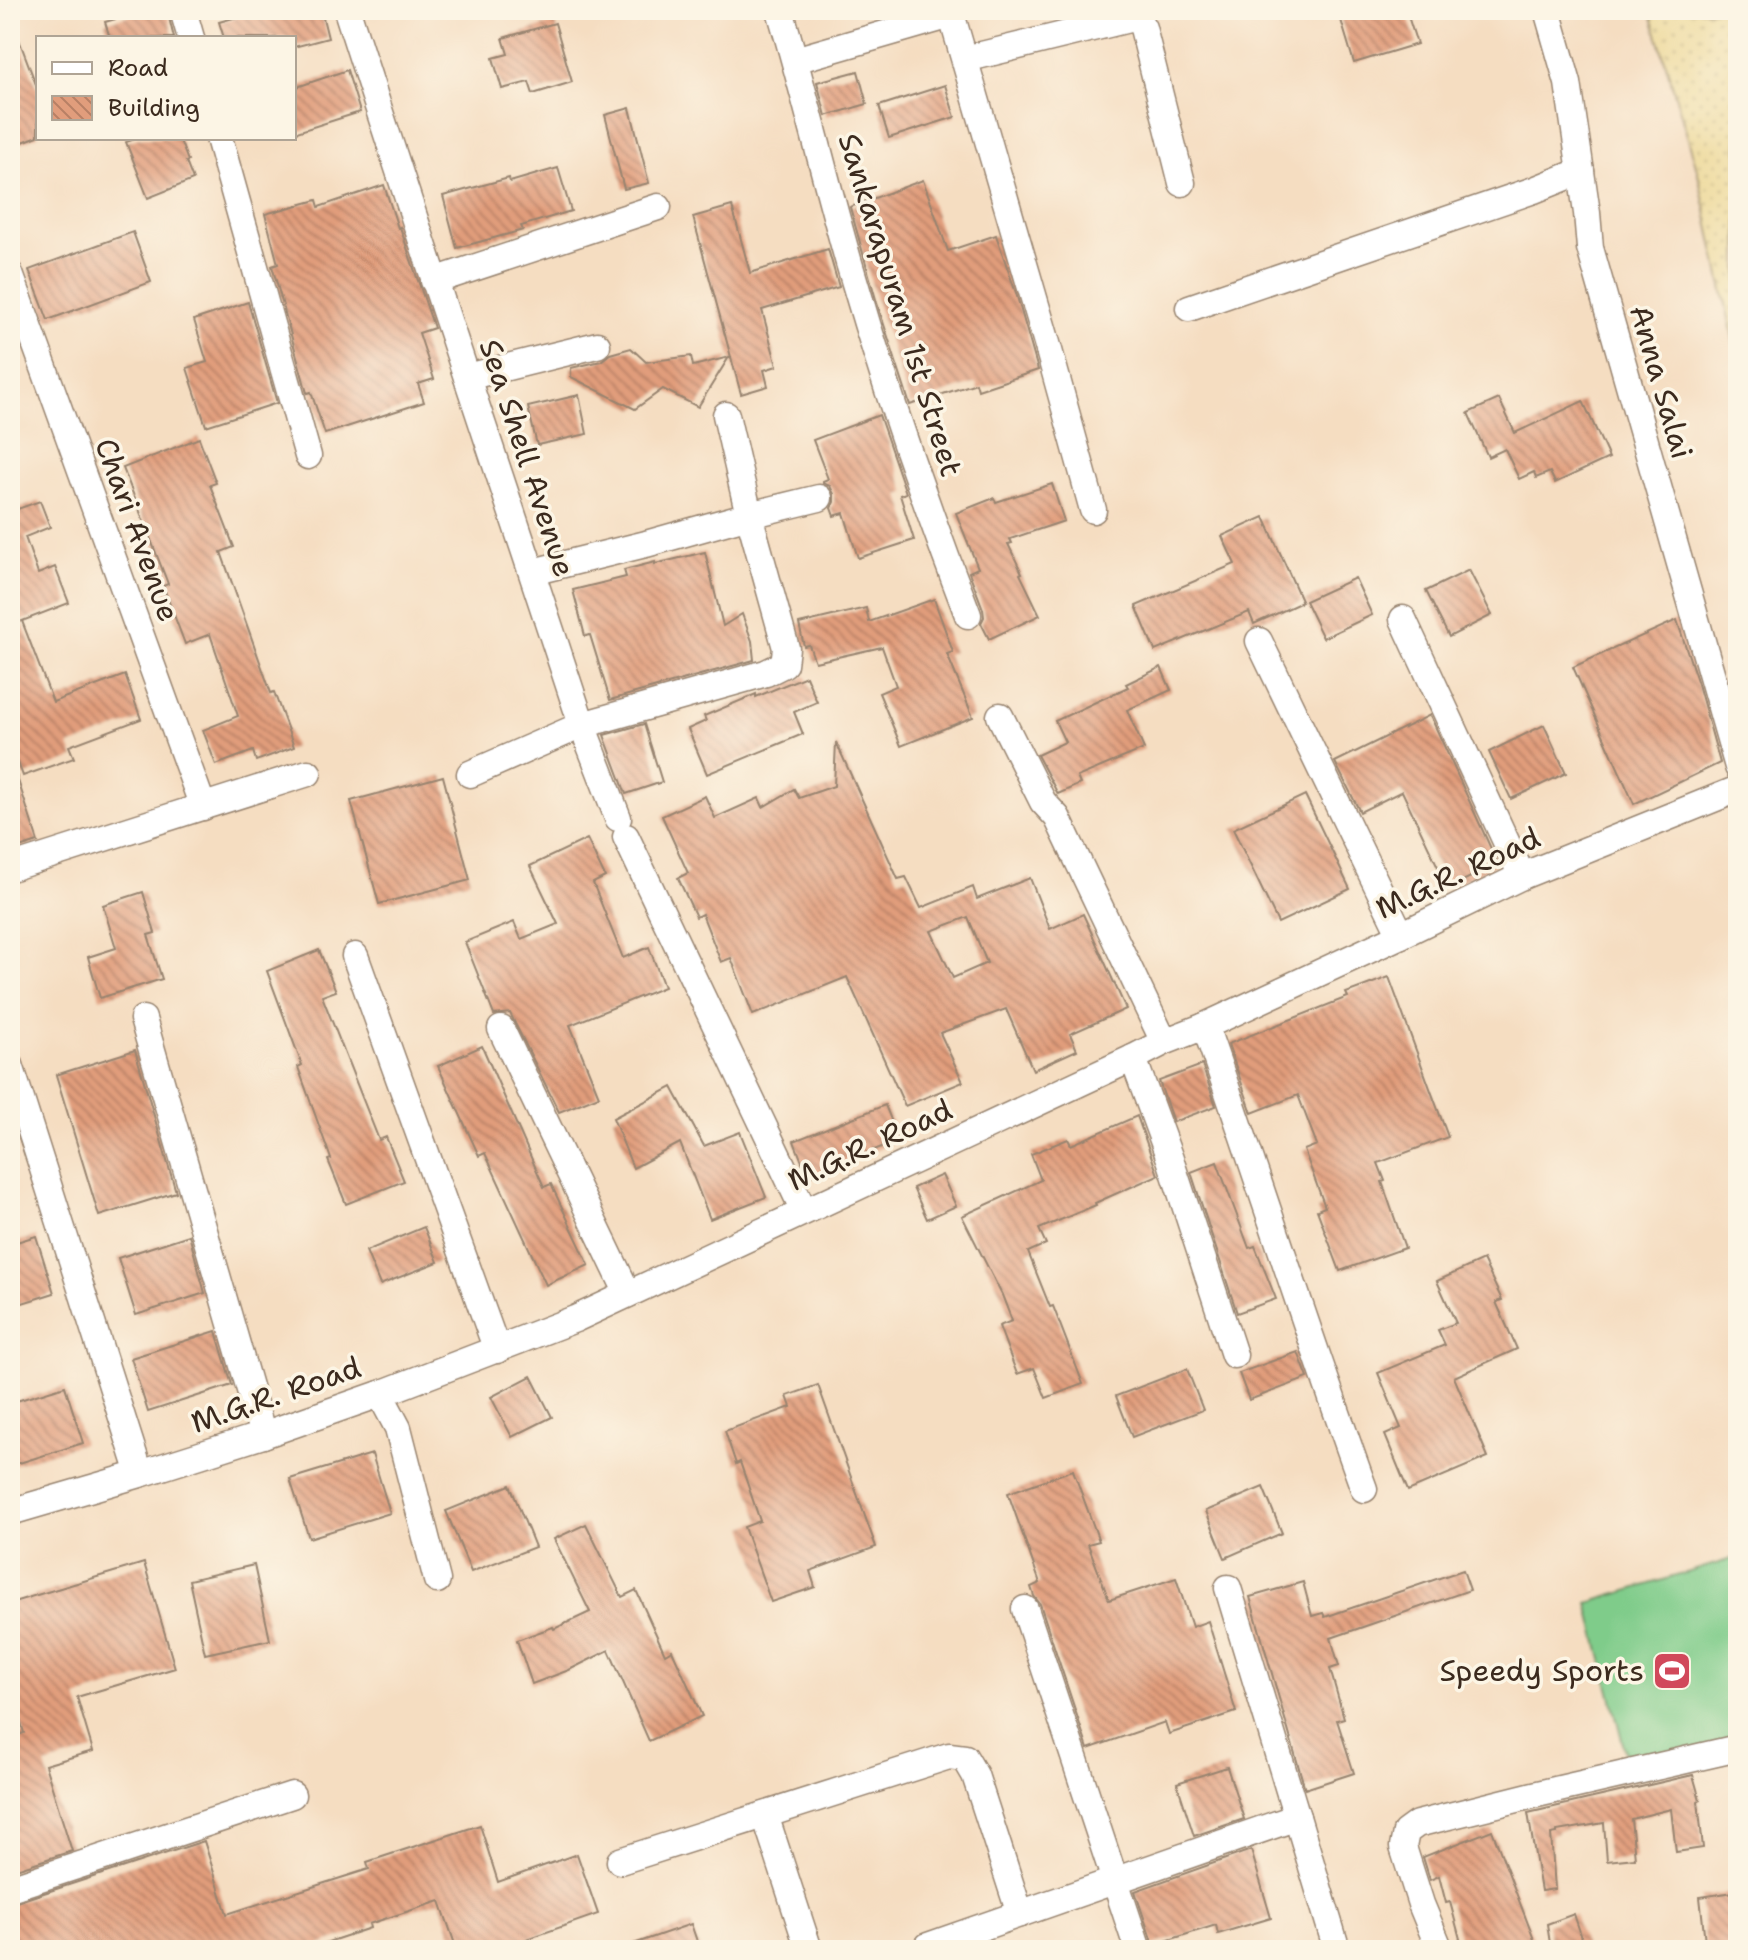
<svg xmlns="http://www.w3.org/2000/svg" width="1748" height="1960" font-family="'Shantell Sans',sans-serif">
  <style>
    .grass { fill: #7fcc8a; stroke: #5d7b54; stroke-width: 2 }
    .sand { fill: url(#sand-dots); stroke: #94825e; stroke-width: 2 }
    .building { fill: url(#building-back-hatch); fill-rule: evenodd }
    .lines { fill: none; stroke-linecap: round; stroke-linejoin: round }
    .minor-casing { stroke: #988470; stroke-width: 29 }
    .minor { stroke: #fff; stroke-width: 26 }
    .labels { text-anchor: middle; stroke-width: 7; stroke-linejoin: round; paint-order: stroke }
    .street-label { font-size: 30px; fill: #3b2a1e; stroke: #fcf5e5 }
    .poi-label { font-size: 30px; fill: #3b2a1e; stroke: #fcf5e5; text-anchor: end }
  </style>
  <defs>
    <pattern id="sand-dots" width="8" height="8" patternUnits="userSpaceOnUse" patternTransform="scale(2)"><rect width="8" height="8" fill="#eeda9e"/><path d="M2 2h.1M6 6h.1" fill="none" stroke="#cdbb88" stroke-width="1.8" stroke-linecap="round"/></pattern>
    <pattern id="building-back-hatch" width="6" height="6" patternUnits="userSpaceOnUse" patternTransform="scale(2)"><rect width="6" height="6" fill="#e19d7c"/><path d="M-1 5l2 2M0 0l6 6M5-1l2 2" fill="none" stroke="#b88065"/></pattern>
  </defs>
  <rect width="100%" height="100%" fill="#fcf5e5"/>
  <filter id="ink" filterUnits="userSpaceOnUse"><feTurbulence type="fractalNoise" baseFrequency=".0125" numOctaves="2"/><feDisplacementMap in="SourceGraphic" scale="16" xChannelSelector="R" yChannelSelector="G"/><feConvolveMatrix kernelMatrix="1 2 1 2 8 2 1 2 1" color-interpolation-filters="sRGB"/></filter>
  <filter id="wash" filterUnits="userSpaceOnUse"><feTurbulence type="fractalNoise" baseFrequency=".006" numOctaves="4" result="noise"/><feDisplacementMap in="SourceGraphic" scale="32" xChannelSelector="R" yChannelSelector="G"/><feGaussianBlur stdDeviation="1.8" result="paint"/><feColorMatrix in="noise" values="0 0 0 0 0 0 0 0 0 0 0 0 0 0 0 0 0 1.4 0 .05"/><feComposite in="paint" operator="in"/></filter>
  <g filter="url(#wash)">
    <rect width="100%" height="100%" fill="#f5ddc1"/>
    <!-- grass -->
    <polygon class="grass" points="1738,1557 1738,1740 1629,1768 1588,1603"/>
    <!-- sand -->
    <polygon class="sand" points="1650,10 1738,10 1738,361 1697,169"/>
    <g id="blocks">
      <!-- building -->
      <g class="building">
        <polygon points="147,10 167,10 174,38 110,38 105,22"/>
        <polygon points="262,10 321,10 328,38 294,47 294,38 224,38 219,22"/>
        <polygon points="1338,10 1406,10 1417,44 1354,63"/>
        <polygon points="12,21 38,90 38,136 10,147 10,22"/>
        <polygon points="555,23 572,82 533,94 529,82 502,89 493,58 508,54 503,38"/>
        <polygon points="347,70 360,112 294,133 294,88"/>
        <polygon points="858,71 867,104 826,116 817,82"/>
        <polygon points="945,85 955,117 889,138 879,106"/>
        <polygon points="630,108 649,183 624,189 605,115"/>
        <polygon points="138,138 179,138 188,161 186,162 193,180 148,198 126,142"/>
        <polygon points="558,168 571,211 521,226 523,230 457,248 443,196 509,178 510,182"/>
        <polygon points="923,180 948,251 996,235 1016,293 1038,370 978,390 976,383 910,405 877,303 850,207"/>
        <polygon points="384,185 398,228 400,227 434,328 419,333 434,379 418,384 424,402 325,434 311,392 307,393 272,266 278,264 265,214 317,200 319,207"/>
        <polygon points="732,206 750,273 828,249 839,287 762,310 777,366 764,370 768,386 741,394 693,217"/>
        <polygon points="133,232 151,282 48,320 29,270"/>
        <polygon points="248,302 277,403 206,426 187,368 207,362 194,320"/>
        <polygon points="631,348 646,362 691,356 693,366 729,357 698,407 663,389 635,409 571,377 571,368 601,361 610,354"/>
        <polygon points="579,395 587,434 537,445 528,407"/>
        <polygon points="1499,399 1515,433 1583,401 1609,458 1555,483 1550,472 1536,478 1534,472 1519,479 1505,449 1488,457 1468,413"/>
        <polygon points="879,415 906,493 900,495 914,540 858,558 844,513 834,516 831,508 834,502 834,494 830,486 823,483 823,481 828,479 813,440"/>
        <polygon points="199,438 216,483 210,485 234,547 221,552 271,693 274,692 294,747 256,761 253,751 216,765 203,730 238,716 210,634 185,644 163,586 168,584 123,468"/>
        <polygon points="1052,484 1064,521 1010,539 1012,543 1008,544 1022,573 1020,574 1040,615 989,639 981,623 984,617 983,609 969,572 978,568 956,513 994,498 996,502"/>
        <polygon points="40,501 50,527 25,537 38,574 55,567 69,603 22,621 53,702 125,675 141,719 69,746 74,758 23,776 10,741 10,503 13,503 15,510"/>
        <polygon points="1264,517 1302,602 1254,624 1249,612 1155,651 1136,606 1235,564 1222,536"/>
        <polygon points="705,552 723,626 742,614 752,641 754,660 610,700 590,635 585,636 573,590 626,577 624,570 655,562 655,564"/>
        <polygon points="1469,570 1492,615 1449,637 1426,591"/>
        <polygon points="1355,578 1372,615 1323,638 1305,601"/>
        <polygon points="934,599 953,652 947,654 973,717 901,746 879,693 896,686 882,647 815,662 809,645 804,646 799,624 866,608 869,622"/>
        <polygon points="1677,620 1698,684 1720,763 1634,804 1573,667"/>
        <polygon points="1161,667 1171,690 1127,710 1144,749 1077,777 1080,784 1058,794 1037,755 1065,742 1055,721 1128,687 1126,684"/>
        <polygon points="806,676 817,702 794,712 803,734 707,774 688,729 706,721 704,716 756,694 756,697"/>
        <polygon points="1430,715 1498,864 1448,888 1402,791 1360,812 1335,762"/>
        <polygon points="644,724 662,782 626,794 604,735"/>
        <polygon points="1544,725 1566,773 1511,799 1489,752"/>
        <path d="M 836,742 L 898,879 L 906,877 L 921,908 L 973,887 L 977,899 L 1030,878 L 1050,929 L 1083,914 L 1126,1009 L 1070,1034 L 1077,1050 L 1033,1070 L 1006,1009 L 940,1033 L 963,1082 L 905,1106 L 847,977 L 753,1015 L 731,958 L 721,962 L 702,914 L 696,917 L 678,878 L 688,873 L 662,816 L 705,796 L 715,818 L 759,798 L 763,807 L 794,789 L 799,798 L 834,786 ZM 968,917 L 987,963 L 953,978 L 931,931 Z"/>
        <polygon points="14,768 38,842 10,851 10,769"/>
        <polygon points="443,776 470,880 379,904 351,801"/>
        <polygon points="1305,795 1350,889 1278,923 1233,829"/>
        <polygon points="587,839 605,877 593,883 623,958 649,947 664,987 570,1025 599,1096 559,1112 510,1013 494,1015 465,942 514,922 521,939 558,924 530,866"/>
        <polygon points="143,892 155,933 148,935 162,979 100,998 88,957 116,948 103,905"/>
        <polygon points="319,950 336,991 322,996 379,1140 386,1137 404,1181 346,1204 328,1160 331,1159 298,1067 302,1065 267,971"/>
        <polygon points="1389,977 1448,1137 1378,1163 1385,1181 1382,1182 1405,1248 1340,1271 1317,1210 1325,1207 1304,1150 1317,1145 1298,1095 1252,1113 1228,1044 1348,997 1346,993"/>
        <polygon points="482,1046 544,1187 551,1184 589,1265 546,1285 485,1153 479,1156 438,1066"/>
        <polygon points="135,1050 176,1192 99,1216 56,1075"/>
        <polygon points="1202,1065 1216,1106 1173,1122 1159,1081"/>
        <polygon points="672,1087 704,1146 740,1132 766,1197 710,1219 680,1143 633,1168 613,1118"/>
        <polygon points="885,1105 899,1140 808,1177 794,1141"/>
        <polygon points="1137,1116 1158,1175 1095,1203 1096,1205 1039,1229 1046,1244 1028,1252 1050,1307 1053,1306 1083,1384 1046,1398 1034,1368 1017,1374 999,1326 1012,1321 1002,1295 962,1216 1041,1180 1031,1154 1068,1139 1071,1145"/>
        <polygon points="1217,1162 1249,1248 1255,1246 1276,1299 1237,1313 1191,1172"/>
        <polygon points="942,1175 956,1206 927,1219 913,1188"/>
        <polygon points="424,1227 438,1262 380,1285 366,1251"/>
        <polygon points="189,1235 205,1293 136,1315 118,1258"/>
        <polygon points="36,1236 54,1293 10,1307 10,1244"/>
        <polygon points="1483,1260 1502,1300 1496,1302 1517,1349 1454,1377 1488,1457 1408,1491 1385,1435 1401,1428 1378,1373 1445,1345 1438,1330 1456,1323 1437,1281"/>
        <polygon points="216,1331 232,1385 148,1412 131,1358"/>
        <polygon points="1298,1352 1308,1378 1249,1400 1239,1373"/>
        <polygon points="1187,1369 1203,1410 1132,1437 1116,1396"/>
        <polygon points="531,1376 552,1417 512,1437 491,1397"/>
        <polygon points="818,1385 876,1547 810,1571 815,1587 771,1602 744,1527 760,1521 740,1462 736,1464 725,1431 791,1407 787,1396"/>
        <polygon points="65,1386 83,1443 10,1466 10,1403"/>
        <polygon points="372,1454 390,1513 309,1538 290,1479"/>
        <polygon points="1073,1470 1099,1541 1088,1544 1109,1600 1176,1578 1192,1627 1208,1621 1236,1712 1169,1734 1165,1722 1088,1749 1040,1604 1034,1596 1031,1587 1040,1583 1008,1493"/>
        <polygon points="510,1485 535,1547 471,1572 446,1511"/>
        <polygon points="1263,1487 1282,1533 1225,1558 1206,1511"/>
        <polygon points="586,1524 622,1597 636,1590 665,1654 672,1650 702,1716 649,1741 609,1650 569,1670 532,1684 517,1640 553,1627 554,1629 590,1612 554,1539"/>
        <polygon points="144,1563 175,1668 77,1697 93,1751 45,1765 72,1851 10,1871 10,1738 24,1733 10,1685 10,1603"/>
        <polygon points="254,1565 270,1640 205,1654 189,1580"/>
        <polygon points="1463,1570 1470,1590 1331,1638 1339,1666 1330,1669 1344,1718 1337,1720 1354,1773 1305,1789 1250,1597 1303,1582 1312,1616 1323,1613 1325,1617"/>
        <polygon points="1227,1767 1244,1819 1194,1836 1177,1783"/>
        <polygon points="1693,1775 1700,1800 1698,1801 1703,1848 1676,1852 1671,1809 1631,1819 1635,1858 1607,1861 1604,1823 1557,1831 1557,1833 1551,1834 1555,1889 1541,1891 1528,1813"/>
        <polygon points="480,1825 498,1882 577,1854 598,1914 521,1941 524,1950 457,1950 440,1901 369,1924 370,1928 316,1946 315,1944 296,1950 10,1950 10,1904 204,1841 227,1914 369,1869 367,1862"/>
        <polygon points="1492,1830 1538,1950 1463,1950 1450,1902 1446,1903 1439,1876 1430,1880 1423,1857"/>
        <polygon points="1251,1850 1271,1918 1218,1934 1216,1925 1153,1945 1135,1891"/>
        <polygon points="1734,1892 1738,1926 1738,1950 1706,1950 1700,1897"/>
        <polygon points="1574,1914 1586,1950 1551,1950 1547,1924"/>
        <polygon points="691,1924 700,1950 625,1950 625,1947"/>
      </g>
    </g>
  </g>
  <g filter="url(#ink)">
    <use href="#blocks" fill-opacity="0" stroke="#988470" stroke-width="2"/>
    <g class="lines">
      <defs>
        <g id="minor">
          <polyline points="183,10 191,38"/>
          <path d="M 347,10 C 423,249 504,487 582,725 L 766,673 L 784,664 L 786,648 L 749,515 L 646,544 L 532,572"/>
          <path d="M 780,10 C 805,94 825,179 849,263 C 883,381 924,501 968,615"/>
          <polyline points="950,10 1047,343 1093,510"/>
          <polyline points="1547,10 1568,83 1587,213 1590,248 1738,767"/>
          <polyline points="965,59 1133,18 1139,21 1143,28 1182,183"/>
          <polyline points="795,60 951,15"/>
          <polyline points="219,138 308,456"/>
          <polyline points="10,274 203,807"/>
          <polyline points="434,281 658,207"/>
          <polyline points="1189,308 1534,190 1581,171"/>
          <polyline points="467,377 597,345"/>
          <polyline points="726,415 749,515 819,498"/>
          <polyline points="1403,619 1522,876"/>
          <polyline points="1259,641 1401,935"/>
          <polyline points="1000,716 1043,802 1057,817 1164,1042"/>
          <polyline points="470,774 582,725 618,818"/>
          <polyline points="626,837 804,1211"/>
          <polyline points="10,868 308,773"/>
          <polyline points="355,956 497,1350"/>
          <polyline points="143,1019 263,1435"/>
          <path d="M 1205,1026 C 1259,1180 1308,1335 1364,1489"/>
          <polyline points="501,1029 628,1294"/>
          <polyline points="1133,1058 1170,1159 1234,1355"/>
          <polyline points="10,1065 140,1474"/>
          <polyline points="380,1394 398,1428 437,1580"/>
          <polyline points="10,1512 140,1474 263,1435 380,1394 575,1319 1133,1058 1164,1042 1205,1026 1401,935 1522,876 1738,789"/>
          <polyline points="1228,1588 1297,1817"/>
          <polyline points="1025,1609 1138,1950"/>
          <polyline points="765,1815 809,1950"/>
          <polyline points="620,1861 949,1756 965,1758 975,1775 1020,1914"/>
          <polyline points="10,1888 292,1795"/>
          <polyline points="928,1946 1297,1817 1337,1950"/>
          <polyline points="1440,1950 1421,1904 1403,1847 1406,1832 1417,1824 1533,1795 1738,1748"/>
        </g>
      </defs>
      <!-- minor casing -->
      <use href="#minor" class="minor-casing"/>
      <!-- minor -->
      <use href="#minor" class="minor"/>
    </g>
  </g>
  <!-- icons -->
  <defs>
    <symbol id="stadium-square" viewBox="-11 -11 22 22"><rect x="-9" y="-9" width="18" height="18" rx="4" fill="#d1495b" stroke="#fcf5e5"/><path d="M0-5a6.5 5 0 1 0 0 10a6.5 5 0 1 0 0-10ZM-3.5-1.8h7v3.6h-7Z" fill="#fff"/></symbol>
  </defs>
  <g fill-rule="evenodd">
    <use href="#stadium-square" x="1650" y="1649" width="44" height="44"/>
  </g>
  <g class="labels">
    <!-- street labels -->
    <g class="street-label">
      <text transform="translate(900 305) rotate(73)" y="10">Sankarapuram 1st Street</text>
      <text transform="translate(1661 382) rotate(74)" y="10">Anna Salai</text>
      <text transform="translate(527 458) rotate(72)" y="10">Sea Shell Avenue</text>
      <text transform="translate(137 530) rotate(70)" y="10">Chari Avenue</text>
      <text transform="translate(1458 873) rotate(-25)" y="10">M.G.R. Road</text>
      <text transform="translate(870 1145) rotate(-25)" y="10">M.G.R. Road</text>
      <text transform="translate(276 1395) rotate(-19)" y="10">M.G.R. Road</text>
    </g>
    <!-- poi labels -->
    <g class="poi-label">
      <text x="1644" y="1681">Speedy Sports</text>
    </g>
  </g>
  <!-- margin -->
  <rect width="1748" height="1960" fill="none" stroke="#fcf5e5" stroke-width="40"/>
  <!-- legend -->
  <rect x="36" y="36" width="260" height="104" fill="#fcf5e5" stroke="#afa495" stroke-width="2"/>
  <rect x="52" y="62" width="40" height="12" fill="#ffffff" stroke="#afa495" stroke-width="2"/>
  <text x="108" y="76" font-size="24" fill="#3b2a1e">Road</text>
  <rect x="52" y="96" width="40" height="24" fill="url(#building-back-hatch)" stroke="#afa495" stroke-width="2"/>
  <text x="108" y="116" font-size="24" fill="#3b2a1e">Building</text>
</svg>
